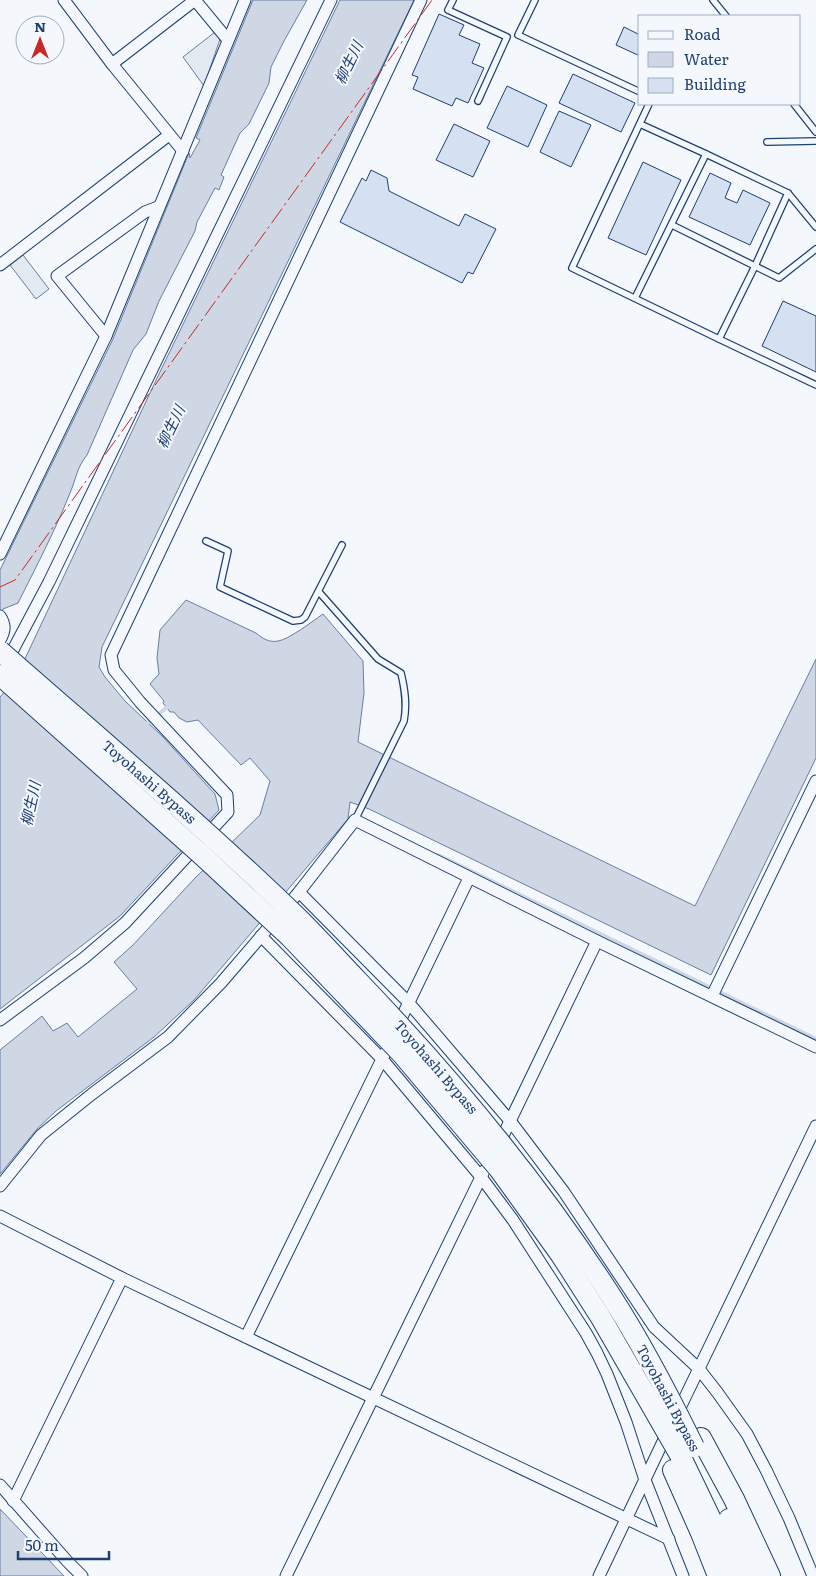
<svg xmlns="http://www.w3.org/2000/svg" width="816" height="1576" font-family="Literata,'Noto Sans JP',serif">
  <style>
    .green { fill: #e3e9f0; stroke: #687fa3 }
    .water { fill: #cfd7e4; stroke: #687fa3 }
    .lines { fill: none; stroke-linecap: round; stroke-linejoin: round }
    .stream { stroke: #cfd7e4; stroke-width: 4 }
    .building { fill: #d5e0f0; stroke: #1d3f73 }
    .lane-casing { stroke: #1d3f73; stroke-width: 8 }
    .street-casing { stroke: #1d3f73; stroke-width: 13 }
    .highway-casing { stroke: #1d3f73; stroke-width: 22 }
    .lane { stroke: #f4f7fb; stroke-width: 5.5 }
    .street { stroke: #f4f7fb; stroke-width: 11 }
    .highway { stroke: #f4f7fb; stroke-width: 20 }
    .highway-bridge-casing { stroke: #1d3f73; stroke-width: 22; stroke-linecap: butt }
    .highway-bridge { stroke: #f4f7fb; stroke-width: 20 }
    .power { stroke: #c62828; stroke-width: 1; stroke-dasharray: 18 4 2.5 4; stroke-linecap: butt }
    .labels { text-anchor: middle; stroke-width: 4; stroke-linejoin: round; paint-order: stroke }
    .street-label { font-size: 14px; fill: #1d3f73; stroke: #f4f7fb }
    .water-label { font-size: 15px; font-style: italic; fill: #1d3f73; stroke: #f4f7fb }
  </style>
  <rect width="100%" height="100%" fill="#f4f7fb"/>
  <!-- green -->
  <g class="green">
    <polygon points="215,32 220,39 204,86 183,57"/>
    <polygon points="23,255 49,289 36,299 10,265"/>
  </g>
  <!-- water -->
  <g class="water">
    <path d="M 253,0 L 307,0 L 284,41 L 271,67 L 269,83 L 249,124 L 240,133 L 221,175 L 224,177 L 219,190 L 215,188 L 197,222 L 195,231 L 159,301 L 146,334 L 133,350 L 87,455 C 77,467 76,479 70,493 C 55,531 36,567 18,603 L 3,609 L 0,620 L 0,570 L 113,339 L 189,153 L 190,158 L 200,140 L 196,138 Z"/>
    <polygon points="340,0 414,0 102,647 99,667 105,677 125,701 162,736 215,794 219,810 120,916 0,1009 0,697 15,680 158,376"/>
    <path d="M 186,600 L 256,633 C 262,638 269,643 278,641 C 288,640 313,621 323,614 L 363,661 L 364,693 L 358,742 L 695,906 L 816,659 L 816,758 L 711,975 L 369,809 L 350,802 L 348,819 L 194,1000 L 154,1037 L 56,1111 L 38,1128 L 0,1174 L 0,1050 L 42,1016 L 53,1031 L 67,1023 L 78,1037 L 137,989 L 114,962 L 133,945 L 195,878 L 260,815 L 270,781 L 250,758 L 241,765 L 198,720 L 187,722 L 179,718 L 174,712 L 170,712 L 163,703 L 164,701 L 150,684 L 159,674 L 157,658 L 160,630 Z"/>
    <polygon points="0,1509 64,1576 0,1576"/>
  </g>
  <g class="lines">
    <!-- stream -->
    <g class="stream">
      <polyline points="145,725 170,705"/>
      <polyline points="438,855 816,1039"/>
    </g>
  </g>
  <!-- building -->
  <g class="building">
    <polygon points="439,14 464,25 459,35 480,44 472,63 484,68 468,103 456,98 452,106 413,89 418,77 412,75"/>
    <polygon points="624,27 640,35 640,56 616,45"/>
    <polygon points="573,74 635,103 621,132 559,103"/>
    <polygon points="507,86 547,105 528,147 487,128"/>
    <polygon points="559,111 591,125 571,167 540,152"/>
    <polygon points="454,124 490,141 473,177 436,160"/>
    <polygon points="643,162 681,180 646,255 608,238"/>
    <polygon points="371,170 387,178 389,191 459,226 465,214 496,229 473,274 468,272 462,283 340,222 362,178 366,181"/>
    <polygon points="710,173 731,183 725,198 737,203 743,190 770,203 750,245 689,217"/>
    <polygon points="783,301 816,316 816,372 762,346"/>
  </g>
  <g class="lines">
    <defs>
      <g id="lane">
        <polyline points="453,0 448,10 507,37 478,101"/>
        <polyline points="535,0 518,35 640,92"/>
        <polyline points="713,0 726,16"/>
        <polyline points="649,104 572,268 719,339 755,266 788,193"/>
        <polyline points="794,104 816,132"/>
        <polyline points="640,124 706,154 788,193 816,227"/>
        <polyline points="767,142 816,141"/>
        <polyline points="672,225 779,278 816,249"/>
        <polyline points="635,298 706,154"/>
        <polyline points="719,339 816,385"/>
        <polyline points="206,541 228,551 220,587 293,621 301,620 305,617 342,545"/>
        <path d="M 319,592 L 378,659 L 401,673 C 405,690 407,704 404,721 L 355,820"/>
      </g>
      <g id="street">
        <polyline points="64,0 112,64 183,151"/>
        <polyline points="195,0 228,40"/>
        <polyline points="112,64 195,0"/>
        <polyline points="0,265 169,135"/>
        <polyline points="106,336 57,276 145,212 158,207"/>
        <polyline points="0,554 106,336 245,0"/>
        <path d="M 0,616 C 6,625 5,631 0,640"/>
        <polyline points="6,663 49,582 331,0"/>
        <polyline points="299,892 408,1002 511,1122 564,1192 654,1327 699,1369 717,1392 747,1434 766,1470 789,1518 813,1576"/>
        <polyline points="261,936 382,1059 481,1177 513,1220 586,1333 597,1353 607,1374 626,1422 645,1480 683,1576"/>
        <polyline points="712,996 816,781"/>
        <polyline points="0,1020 84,958 125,923 228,812 227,795 140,702 114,670 111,655 421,0"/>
        <polyline points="397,1027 469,878"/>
        <polyline points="498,1146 597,941"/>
        <polyline points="0,1186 41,1135 92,1094 168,1037 221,983 299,892 355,820 597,941 816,1047"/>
        <polyline points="0,1216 122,1278 669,1539"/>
        <polyline points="246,1337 385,1053"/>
        <polyline points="677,1414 816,1126"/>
        <polyline points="0,1485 67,1561 82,1576"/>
        <polyline points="13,1501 122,1278"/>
        <polyline points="286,1576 484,1171"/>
        <polyline points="599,1576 668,1431"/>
      </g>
      <g id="highway">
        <polyline points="701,1438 734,1499 770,1576"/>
        <polyline points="680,1455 718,1534 736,1576"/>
        <polyline points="673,1470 701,1533 718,1576"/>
        <polyline points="729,1519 754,1576"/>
      </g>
    </defs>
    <!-- lane casing -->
    <use href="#lane" class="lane-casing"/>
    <!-- street casing -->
    <use href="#street" class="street-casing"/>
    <!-- highway casing -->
    <use href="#highway" class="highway-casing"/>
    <!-- lane -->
    <use href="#lane" class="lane"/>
    <!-- street -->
    <use href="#street" class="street"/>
    <!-- highway -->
    <use href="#highway" class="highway"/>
    <defs>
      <g id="highway-bridge">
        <path d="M 0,651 C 100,739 203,826 299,919 C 319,939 338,960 358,981 C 450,1077 536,1180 609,1293 C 641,1342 668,1394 694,1447"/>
        <polyline points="0,675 204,857 290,937 402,1054 499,1169 561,1255 600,1316 680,1455"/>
      </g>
    </defs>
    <!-- highway-bridge casing -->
    <use href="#highway-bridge" class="highway-bridge-casing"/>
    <!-- highway-bridge -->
    <use href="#highway-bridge" class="highway-bridge"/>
    <!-- power -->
    <polyline class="power" points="0,587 15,580 432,0"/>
  </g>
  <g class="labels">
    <!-- street labels -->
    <g class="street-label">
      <text transform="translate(149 782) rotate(41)" y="5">Toyohashi Bypass</text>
      <text transform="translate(436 1067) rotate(49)" y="5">Toyohashi Bypass</text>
      <text transform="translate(668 1398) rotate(62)" y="5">Toyohashi Bypass</text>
    </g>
    <!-- water labels -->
    <g class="water-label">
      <text transform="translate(349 63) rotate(-64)" y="5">柳生川</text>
      <text transform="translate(171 427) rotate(-64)" y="5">柳生川</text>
      <text transform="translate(31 804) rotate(-78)" y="5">柳生川</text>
    </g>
  </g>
  <!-- legend -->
  <rect x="638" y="15" width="162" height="90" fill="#f4f7fb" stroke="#9eadc5"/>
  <rect x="648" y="31" width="25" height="8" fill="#f4f7fb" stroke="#9eadc5"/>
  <text x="684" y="40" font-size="15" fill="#1d3f73">Road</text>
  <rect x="648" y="52" width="25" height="15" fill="#cfd7e4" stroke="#9eadc5"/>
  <text x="684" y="65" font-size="15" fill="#1d3f73">Water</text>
  <rect x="648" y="78" width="25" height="15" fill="#d5e0f0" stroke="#9eadc5"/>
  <text x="684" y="90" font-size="15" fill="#1d3f73">Building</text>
  <!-- north arrow -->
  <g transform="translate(40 40)"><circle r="24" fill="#f4f7fb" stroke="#9eadc5"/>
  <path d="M0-4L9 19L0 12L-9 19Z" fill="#c62828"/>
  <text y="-8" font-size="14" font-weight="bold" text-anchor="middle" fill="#1d3f73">N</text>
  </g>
  <!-- scale -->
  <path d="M18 1551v8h91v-8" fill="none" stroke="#1d3f73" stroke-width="2.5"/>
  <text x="25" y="1551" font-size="15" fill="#1d3f73" stroke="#f4f7fb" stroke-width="4" paint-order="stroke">50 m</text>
</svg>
